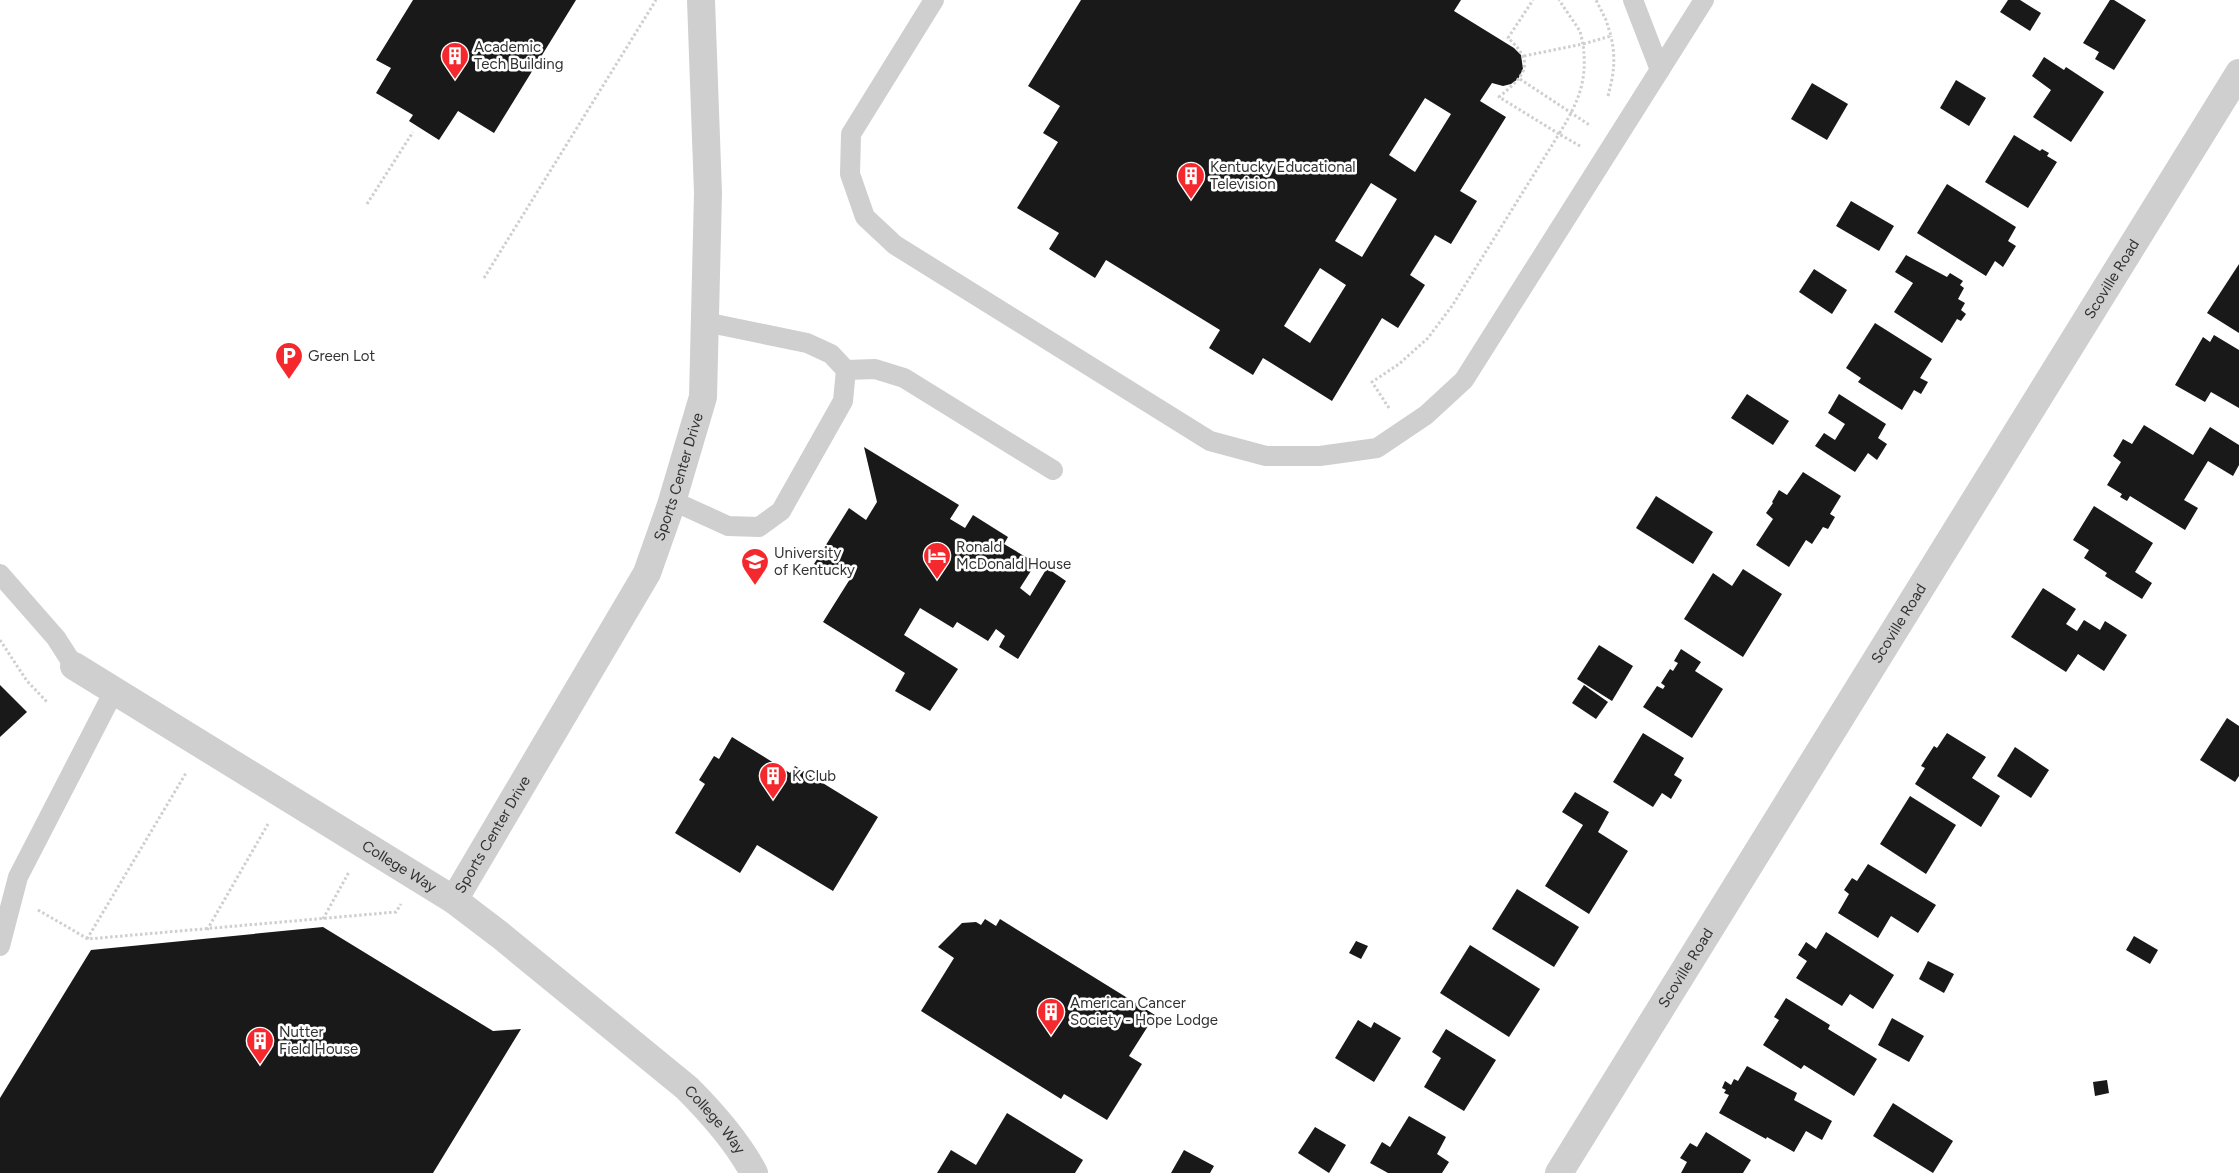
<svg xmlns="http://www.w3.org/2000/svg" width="2239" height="1173" font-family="Figtree,sans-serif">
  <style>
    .building { fill: #191919; fill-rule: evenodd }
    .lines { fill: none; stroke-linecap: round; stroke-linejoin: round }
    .path { stroke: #cfcfcf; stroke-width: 3; stroke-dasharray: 2.5 2.5; stroke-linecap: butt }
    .lane { stroke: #cfcfcf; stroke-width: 20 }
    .street { stroke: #cfcfcf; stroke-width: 28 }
    .labels { text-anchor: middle; stroke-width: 5; stroke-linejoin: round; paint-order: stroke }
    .poi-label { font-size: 15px; fill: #323232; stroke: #fff; text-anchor: start }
    .street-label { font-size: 15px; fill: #323232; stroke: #fff }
  </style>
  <rect width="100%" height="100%" fill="#fff"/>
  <!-- building -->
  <g class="building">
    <polygon points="413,0 576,0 494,133 458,111 439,140 409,121 413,115 376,93 391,68 376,60"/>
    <path d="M 1081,0 L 1461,0 L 1454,11 L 1514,48 L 1521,55 L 1523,69 L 1518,79 L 1511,84 L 1503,86 L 1492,83 L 1480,101 L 1506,117 L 1460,191 L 1477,201 L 1451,244 L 1435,235 L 1410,275 L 1425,285 L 1398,328 L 1382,318 L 1332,401 L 1263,358 L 1253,375 L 1209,348 L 1220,330 L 1106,260 L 1095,278 L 1049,249 L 1059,233 L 1017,208 L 1058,142 L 1043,133 L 1060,106 L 1028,86 ZM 1425,98 L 1451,114 L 1415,172 L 1389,155 ZM 1371,183 L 1397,199 L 1362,257 L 1335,241 ZM 1320,268 L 1346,285 L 1310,343 L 1284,326 Z"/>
    <polygon points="2008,0 2020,0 2041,13 2030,31 2000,12"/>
    <polygon points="2110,0 2114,0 2146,20 2114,70 2095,59 2099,52 2083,43"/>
    <polygon points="2044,57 2064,70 2066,67 2104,92 2071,142 2033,117 2051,90 2032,76"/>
    <polygon points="1956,80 1986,98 1969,126 1940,108"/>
    <polygon points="1812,83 1848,104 1827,140 1791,119"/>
    <polygon points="2014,135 2040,151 2042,149 2049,153 2047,156 2057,162 2028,208 1985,182"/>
    <polygon points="1947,184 2016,227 2008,241 2016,246 2003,267 1995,261 1986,276 1917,233"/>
    <polygon points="1851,201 1894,226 1879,251 1836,226"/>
    <polygon points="1906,255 1947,277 1950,273 1963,281 1960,285 1964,288 1958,299 1965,303 1961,310 1966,314 1961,321 1957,319 1942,343 1894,312 1913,283 1895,272"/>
    <polygon points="2239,264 2239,333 2207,313"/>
    <polygon points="1814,269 1847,290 1832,314 1799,292"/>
    <polygon points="1875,323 1932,359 1920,378 1928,382 1921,394 1914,390 1902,410 1858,382 1861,378 1846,368"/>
    <polygon points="2214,335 2239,350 2239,408 2211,392 2205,402 2175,385 2203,337 2210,342"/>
    <polygon points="1747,394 1789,421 1773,445 1731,418"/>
    <polygon points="1839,394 1886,424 1878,438 1887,444 1877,460 1868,453 1855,472 1815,446 1824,433 1835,440 1845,424 1828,413"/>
    <polygon points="2144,425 2193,455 2210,427 2239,445 2239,465 2233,476 2208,461 2184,500 2198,508 2185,530 2130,496 2127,501 2120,497 2122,494 2107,485 2121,462 2113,456 2123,439 2132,444"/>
    <polygon points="864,447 959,505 950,519 965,528 973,515 1008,537 1004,544 1036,563 1020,588 1030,596 1047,568 1066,581 1018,659 999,647 1005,636 996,629 988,641 957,622 953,628 920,608 904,635 958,669 930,711 895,691 905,673 823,622 850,579 835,569 831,575 814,564 849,508 866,520 877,502"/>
    <polygon points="1803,472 1841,496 1830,514 1835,517 1828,529 1823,527 1812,544 1806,540 1789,567 1756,545 1773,519 1766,513 1773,503 1772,502 1779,490 1787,495"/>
    <polygon points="1656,496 1713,532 1693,564 1636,528"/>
    <polygon points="2094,506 2153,543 2135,572 2152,583 2142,599 2105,576 2107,573 2084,558 2089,550 2073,540"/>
    <polygon points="1743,569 1782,594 1743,657 1684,619 1713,573 1732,586"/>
    <polygon points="2043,588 2076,609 2066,624 2077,631 2084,620 2100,630 2105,621 2127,635 2104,671 2078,654 2066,672 2011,637"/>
    <polygon points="1599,645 1633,666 1612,701 1577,679"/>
    <polygon points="1681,649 1701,662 1695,671 1723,689 1692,738 1643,707 1657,686 1663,689 1665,686 1661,683 1670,669 1673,671 1678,663 1674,661"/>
    <polygon points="0,685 27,712 0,737"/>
    <polygon points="1584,685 1608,702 1596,719 1572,703"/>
    <polygon points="2227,718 2239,726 2239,776 2235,782 2200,760"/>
    <polygon points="1643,733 1684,758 1674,775 1682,780 1671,799 1662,793 1653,807 1613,782"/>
    <polygon points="1947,733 1986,757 1972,778 2000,796 1981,827 1915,784 1925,768 1921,766 1934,746 1937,748"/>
    <polygon points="732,737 790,773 795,766 878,817 833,891 757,845 740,873 675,833 705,784 699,780 714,756 719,759"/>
    <polygon points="2015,747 2049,770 2031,798 1997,776"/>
    <polygon points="1575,792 1609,812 1598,832 1628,851 1589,914 1545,886 1583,825 1562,812"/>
    <polygon points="1910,796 1956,825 1926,874 1880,844"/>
    <polygon points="1868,864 1936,905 1918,933 1891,916 1878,938 1838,913 1849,894 1844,890 1852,878 1857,881"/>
    <polygon points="1517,889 1579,927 1554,967 1492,929"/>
    <polygon points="985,919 996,926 1000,919 1155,1015 1129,1056 1142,1064 1107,1120 1064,1094 1061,1099 921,1011 954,958 938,947 962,923 976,922 981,925"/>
    <polygon points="323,927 493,1031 521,1029 433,1173 0,1173 0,1098 91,950"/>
    <polygon points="1826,932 1894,975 1873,1009 1850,994 1842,1006 1796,978 1807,961 1798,955 1806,942 1816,949"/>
    <polygon points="2134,936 2158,950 2150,964 2126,950"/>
    <polygon points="1356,941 1368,946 1361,959 1349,953"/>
    <polygon points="1470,945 1540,989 1509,1037 1440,993"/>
    <polygon points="1928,961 1954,974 1944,993 1919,979"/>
    <polygon points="1786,998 1830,1025 1828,1029 1877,1059 1854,1096 1804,1065 1801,1069 1763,1045 1779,1020 1774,1017"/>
    <polygon points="1892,1018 1924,1036 1909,1062 1878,1045"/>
    <polygon points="1358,1020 1371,1028 1374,1022 1401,1038 1374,1082 1335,1058"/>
    <polygon points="1446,1029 1496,1060 1464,1111 1424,1087 1441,1058 1432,1052"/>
    <polygon points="1747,1066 1797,1093 1794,1100 1832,1121 1822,1140 1806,1131 1794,1152 1767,1137 1766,1139 1719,1113 1729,1095 1724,1093 1726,1090 1722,1088 1725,1081 1731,1085 1734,1079 1738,1081"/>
    <polygon points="2107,1080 2109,1093 2095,1096 2093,1082"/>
    <polygon points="1893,1103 1953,1141 1933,1173 1873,1136"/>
    <polygon points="1007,1113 1083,1160 1075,1173 937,1173 951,1150 976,1165"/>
    <polygon points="1409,1116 1446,1137 1437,1154 1449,1162 1442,1173 1388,1173 1370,1163 1382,1142 1390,1147"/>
    <polygon points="1315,1127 1346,1145 1329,1173 1298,1153"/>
    <polygon points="1706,1132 1751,1160 1743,1173 1681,1173 1687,1162 1680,1158 1690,1143 1697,1147"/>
    <polygon points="1184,1150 1214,1166 1210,1173 1171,1173"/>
  </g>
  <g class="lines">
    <!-- path -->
    <g class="path">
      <polyline points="1524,56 1583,44 1580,31 1559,0"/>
      <polyline points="1520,79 1591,126"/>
      <path d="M 1608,96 C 1614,73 1616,60 1611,36"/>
      <path d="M 1580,146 L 1559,134 C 1578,103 1588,81 1583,44 L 1611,36 L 1606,20 L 1596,0"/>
      <polyline points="367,204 413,132"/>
      <polyline points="484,278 656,0"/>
      <path d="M 1389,408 L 1372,382 L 1399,364 L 1428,338 L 1452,306 L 1559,134 L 1499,97 C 1524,76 1537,64 1508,38 L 1533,0"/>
      <polyline points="0,640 27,681 48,703"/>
      <polyline points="38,910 88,939 396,912 401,904"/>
      <polyline points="323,919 349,872"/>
      <polyline points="207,930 268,824"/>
      <polyline points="87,939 186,773"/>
    </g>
    <!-- lane -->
    <g class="lane">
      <polyline points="934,0 851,134 850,174 865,217 895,245 1210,441 1266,456 1320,456 1377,448 1426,415 1464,380 1704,0"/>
      <polyline points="1633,0 1660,70"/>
      <polyline points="846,370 875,369 904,378 1053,470"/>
      <polyline points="673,501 728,526 759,527 781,511 843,401 846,370 831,354 807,343 705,322"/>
      <polyline points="0,574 56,638 74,666"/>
      <polyline points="0,946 18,877 114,691"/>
    </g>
    <!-- street -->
    <g class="street">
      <path id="s1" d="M 74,666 L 454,900 L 500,935 L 687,1088 C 713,1114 737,1141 754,1173"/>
      <path id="s2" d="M 454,900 L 647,573 L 671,505 L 703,397 L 708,193 L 701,0"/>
      <path id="s3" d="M 1559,1173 L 2239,73"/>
    </g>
  </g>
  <!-- icons -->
  <defs>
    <symbol id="building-pin" viewBox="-11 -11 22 30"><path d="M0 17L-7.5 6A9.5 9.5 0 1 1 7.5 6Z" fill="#f5282e" stroke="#fff"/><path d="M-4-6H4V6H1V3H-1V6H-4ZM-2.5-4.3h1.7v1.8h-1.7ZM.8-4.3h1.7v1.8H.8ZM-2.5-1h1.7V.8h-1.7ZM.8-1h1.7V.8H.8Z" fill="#fff"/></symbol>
    <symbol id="parking-pin" viewBox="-11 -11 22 30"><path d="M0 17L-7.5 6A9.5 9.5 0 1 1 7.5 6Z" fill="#f5282e" stroke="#fff"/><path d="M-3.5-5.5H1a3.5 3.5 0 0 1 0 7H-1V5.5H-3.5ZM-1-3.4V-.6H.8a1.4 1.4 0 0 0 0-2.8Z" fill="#fff"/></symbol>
    <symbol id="hotel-pin" viewBox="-11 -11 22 30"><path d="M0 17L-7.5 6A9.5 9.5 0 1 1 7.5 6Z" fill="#f5282e" stroke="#fff"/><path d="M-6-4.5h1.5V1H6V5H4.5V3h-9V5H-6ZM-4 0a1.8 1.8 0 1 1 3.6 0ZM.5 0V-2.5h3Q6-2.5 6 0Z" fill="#fff"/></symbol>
    <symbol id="university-pin" viewBox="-11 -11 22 30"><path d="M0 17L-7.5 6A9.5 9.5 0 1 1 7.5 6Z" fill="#f5282e" stroke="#fff"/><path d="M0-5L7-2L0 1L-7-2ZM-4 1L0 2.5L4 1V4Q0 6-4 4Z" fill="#fff"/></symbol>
  </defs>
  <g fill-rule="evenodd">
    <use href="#building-pin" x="439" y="40" width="32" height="43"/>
    <use href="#building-pin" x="1175" y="160" width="32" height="43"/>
    <use href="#parking-pin" x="273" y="340" width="32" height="43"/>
    <use href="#hotel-pin" x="921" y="540" width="32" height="43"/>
    <use href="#university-pin" x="739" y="546" width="32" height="43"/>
    <use href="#building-pin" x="757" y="760" width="32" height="43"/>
    <use href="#building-pin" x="1035" y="996" width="32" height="43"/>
    <use href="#building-pin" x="244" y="1025" width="32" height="43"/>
  </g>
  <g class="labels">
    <!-- poi labels -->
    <g class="poi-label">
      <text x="474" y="52">Academic<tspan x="474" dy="17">Tech Building</tspan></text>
      <text x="1210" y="172">Kentucky Educational<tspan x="1210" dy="17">Television</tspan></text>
      <text x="308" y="361">Green Lot</text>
      <text x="956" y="552">Ronald<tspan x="956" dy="17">McDonald House</tspan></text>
      <text x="774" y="558">University<tspan x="774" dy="17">of Kentucky</tspan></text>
      <text x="792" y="781">K Club</text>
      <text x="1070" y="1008">American Cancer<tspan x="1070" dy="17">Society - Hope Lodge</tspan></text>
      <text x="279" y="1037">Nutter<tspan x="279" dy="17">Field House</tspan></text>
    </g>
    <!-- street labels -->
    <g class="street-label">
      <text dy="5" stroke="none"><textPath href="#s3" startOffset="1051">Scoville Road</textPath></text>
      <text dy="5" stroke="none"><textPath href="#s2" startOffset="481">Sports Center Drive</textPath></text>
      <text dy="5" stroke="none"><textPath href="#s3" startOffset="646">Scoville Road</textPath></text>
      <text dy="5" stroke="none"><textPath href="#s2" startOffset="76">Sports Center Drive</textPath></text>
      <text dy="5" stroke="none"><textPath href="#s1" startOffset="382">College Way</textPath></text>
      <text dy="5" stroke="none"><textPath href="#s3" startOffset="241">Scoville Road</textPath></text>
      <text dy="5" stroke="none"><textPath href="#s1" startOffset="788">College Way</textPath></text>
    </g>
  </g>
</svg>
